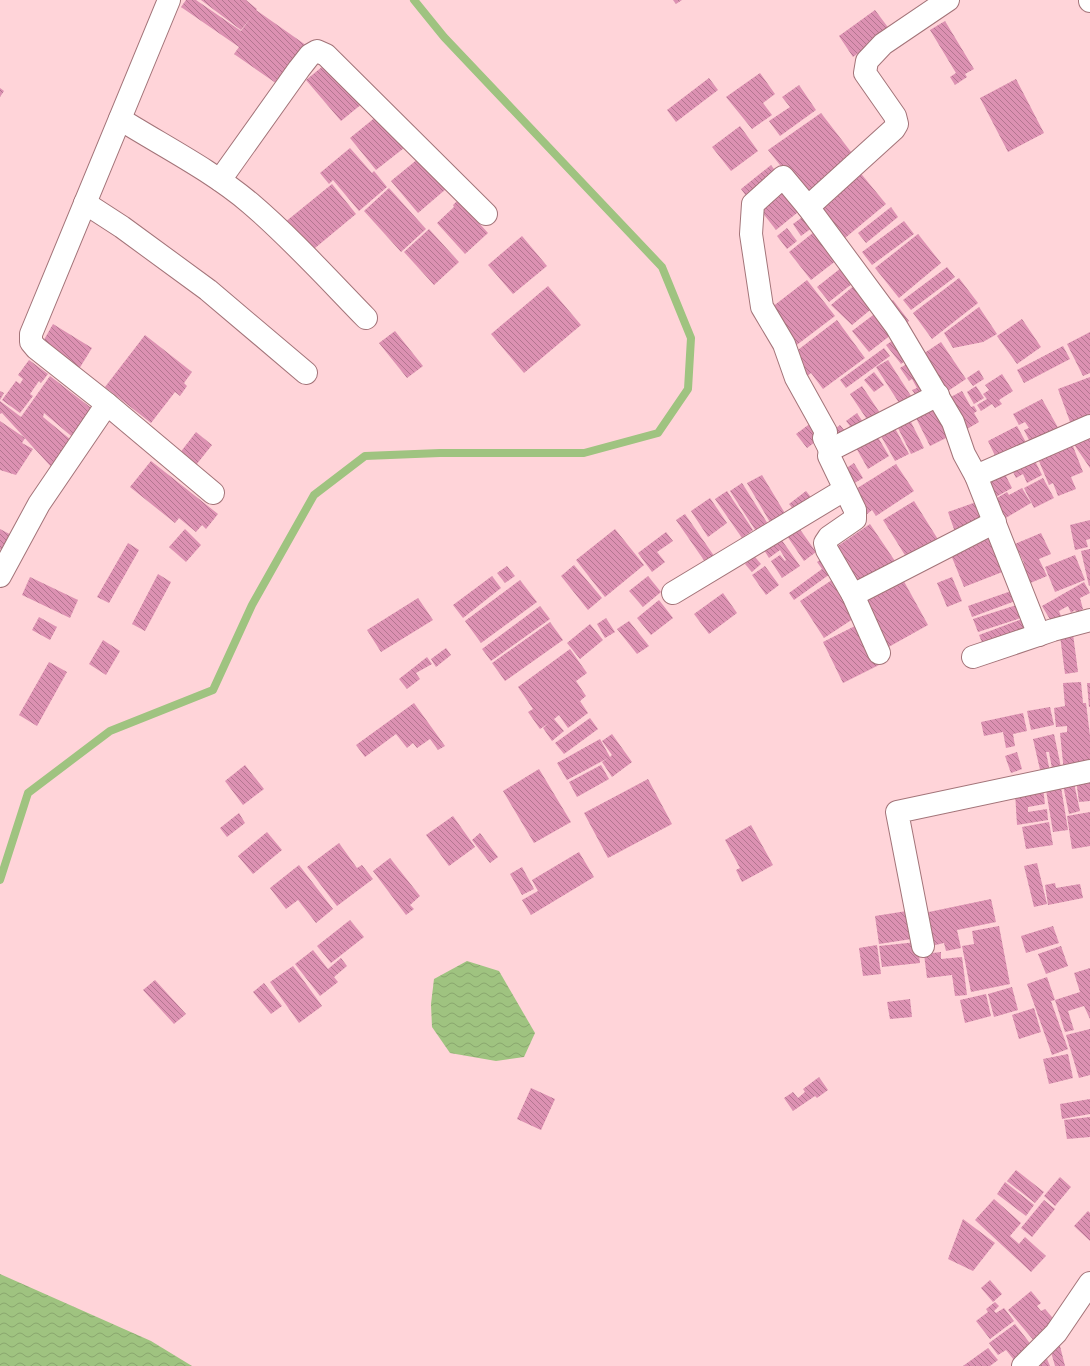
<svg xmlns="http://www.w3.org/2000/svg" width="1090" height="1366" font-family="'Nunito Sans',sans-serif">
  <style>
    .water { fill: url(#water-waves) }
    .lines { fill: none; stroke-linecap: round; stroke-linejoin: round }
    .stream { stroke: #9fc380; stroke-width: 8 }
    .building { fill: url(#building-back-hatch) }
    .minor-casing { stroke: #a37479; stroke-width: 24 }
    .minor { stroke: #fff; stroke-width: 22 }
  </style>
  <defs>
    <pattern id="water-waves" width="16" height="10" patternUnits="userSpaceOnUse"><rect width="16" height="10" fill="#9fc380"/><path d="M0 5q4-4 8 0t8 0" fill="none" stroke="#89a76e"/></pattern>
    <pattern id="building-back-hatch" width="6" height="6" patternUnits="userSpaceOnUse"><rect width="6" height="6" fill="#dc91b2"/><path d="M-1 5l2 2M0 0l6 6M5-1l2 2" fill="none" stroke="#b37690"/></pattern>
  </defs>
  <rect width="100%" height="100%" fill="#ffd4d9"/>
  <!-- water -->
  <g class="water">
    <polygon points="467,961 499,971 535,1033 524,1057 496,1061 450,1053 432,1027 431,1004 434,979"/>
    <polygon points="0,1274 151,1341 192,1366 0,1366"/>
  </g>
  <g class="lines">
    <!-- stream -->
    <polyline class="stream" points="0,880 28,793 110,731 213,690 252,605 314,495 365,456 440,453 584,453 658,433 688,389 691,338 662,267 444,37 414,0"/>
  </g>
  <!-- building -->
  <g class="building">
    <polygon points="186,0 196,0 241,31 252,16 241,30 201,0 246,0 257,9 256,10 310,48 283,88 234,54 239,47 181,7"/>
    <polygon points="673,0 682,0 676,4"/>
    <polygon points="875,10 890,30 853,57 839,36"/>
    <polygon points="945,21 974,69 965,74 967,77 955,85 950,77 956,73 930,30"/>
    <polygon points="328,62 363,103 341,121 306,80"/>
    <polygon points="760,73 775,94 763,103 772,115 752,129 726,97"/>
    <polygon points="709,78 718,90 676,122 667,110"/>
    <polygon points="1016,79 1044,133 1008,152 980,98"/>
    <polygon points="799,85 816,110 780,136 769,121 790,107 782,97"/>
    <polygon points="0,88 4,91 0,97"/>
    <polygon points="821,113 858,161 807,199 768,150"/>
    <polygon points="377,116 404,148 376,170 350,138"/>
    <polygon points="740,126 758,151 731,171 712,147"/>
    <polygon points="350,148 372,173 374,171 387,187 359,211 333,180 329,184 320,173"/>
    <polygon points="419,158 446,189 418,213 391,181"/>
    <polygon points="771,165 779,176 749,200 741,189"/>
    <polygon points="858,170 886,204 845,238 816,204"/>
    <polygon points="332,184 356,214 309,253 284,223"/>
    <polygon points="786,186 803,208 776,230 759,208"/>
    <polygon points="389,188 426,229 401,252 364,211"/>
    <polygon points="458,200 488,233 465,254 437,223 454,207 453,205"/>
    <polygon points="891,207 898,217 866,243 858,233"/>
    <polygon points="812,210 820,222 801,236 793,224"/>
    <polygon points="904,221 914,234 872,265 862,252"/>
    <polygon points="824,224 846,253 811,280 789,252"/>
    <polygon points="787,228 797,241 787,249 777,236"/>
    <polygon points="429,229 459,262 434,285 404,252"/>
    <polygon points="918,234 941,263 899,298 875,268"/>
    <polygon points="522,236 547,266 513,294 488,265"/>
    <polygon points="851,260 862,276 829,302 817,287"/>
    <polygon points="947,267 955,277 911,310 903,300"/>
    <polygon points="868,274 887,296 852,325 831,305"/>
    <polygon points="959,278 978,303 932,339 913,313"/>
    <polygon points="807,280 835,316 794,347 767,311"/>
    <polygon points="548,286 581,325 524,373 491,334"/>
    <polygon points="893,300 909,321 869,352 852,331"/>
    <polygon points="979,307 997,334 983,342 953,348 944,333"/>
    <polygon points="1022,319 1041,347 1017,364 997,336"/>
    <polygon points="837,320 865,358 823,389 811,373 806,377 790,356"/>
    <polygon points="53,324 92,348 79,369 41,345"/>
    <polygon points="395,331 423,366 407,378 379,343"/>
    <polygon points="1090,332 1090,373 1083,376 1067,344"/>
    <polygon points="145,335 192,372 184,383 187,386 180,396 175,392 151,423 105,387"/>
    <polygon points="892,341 899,350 913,354 901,364 886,345"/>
    <polygon points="941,342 966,379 948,391 923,354"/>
    <polygon points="1063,346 1070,359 1024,383 1017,370"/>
    <polygon points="884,348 890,356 846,388 840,380"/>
    <polygon points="915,359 936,391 920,401 912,390 917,388 912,379 909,381 900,368"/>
    <polygon points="29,360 48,374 41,383 39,381 30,394 33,396 20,413 2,400 16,381 20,384 23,379 18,375"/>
    <polygon points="888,360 913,399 901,406 876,367"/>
    <polygon points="979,370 984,379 973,386 967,378"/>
    <polygon points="874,372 884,385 874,392 864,380"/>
    <polygon points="1002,374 1013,391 999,400 1002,404 995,408 992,404 981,411 977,405 987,399 983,394 989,390 985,385"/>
    <polygon points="50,376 99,414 76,440 44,413 43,417 76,444 54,470 2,413 0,414 0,401 21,417"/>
    <polygon points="1090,377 1090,424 1073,430 1058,389"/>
    <polygon points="862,386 880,413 868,421 850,394"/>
    <polygon points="976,386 984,398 974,404 967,392"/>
    <polygon points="0,391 4,393 0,400"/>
    <polygon points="962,391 971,407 974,406 977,411 974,413 979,422 967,429 949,398"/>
    <polygon points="1042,399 1061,433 1033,448 1024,430 1029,428 1025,422 1019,425 1013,414"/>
    <polygon points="937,402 954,434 930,446 914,414"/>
    <polygon points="857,413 863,422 831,446 824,437 840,425 845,431 850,426 846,421"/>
    <polygon points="908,416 924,448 911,454 895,422"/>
    <polygon points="815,420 826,434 807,448 796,434"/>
    <polygon points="0,421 25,438 22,443 33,449 16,475 0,470"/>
    <polygon points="891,421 909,454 895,461 877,429"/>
    <polygon points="1017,426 1029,448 999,464 988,441"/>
    <polygon points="196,432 212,445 192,470 176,458"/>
    <polygon points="876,434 889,456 868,469 855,446"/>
    <polygon points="1090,435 1090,468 1073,443"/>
    <polygon points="1071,441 1083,472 1071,477 1076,489 1058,496 1053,483 1049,485 1036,454"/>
    <polygon points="1032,455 1042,475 1027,483 1023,474 1016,478 1010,466"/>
    <polygon points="151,461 218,514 206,529 202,525 196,532 179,518 175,523 130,487"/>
    <polygon points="854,463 863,478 848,487 839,473"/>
    <polygon points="896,464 914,491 876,516 872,510 866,515 851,492"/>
    <polygon points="1001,466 1012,488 994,498 982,476"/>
    <polygon points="762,475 789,520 774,529 747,483"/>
    <polygon points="1043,478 1054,498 1034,508 1024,488"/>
    <polygon points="742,483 773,532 761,539 730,491"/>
    <polygon points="1022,488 1031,503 1004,519 992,501 1007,492 1009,495"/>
    <polygon points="727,491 753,530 742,538 715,499"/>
    <polygon points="806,491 814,501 797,514 789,504"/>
    <polygon points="710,498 727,523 708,537 691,511"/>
    <polygon points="982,500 990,522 956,535 948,512"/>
    <polygon points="914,501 939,541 908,560 883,520"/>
    <polygon points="685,514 719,563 710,569 676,520"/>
    <polygon points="1090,520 1090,539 1086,540 1088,547 1075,550 1070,525"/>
    <polygon points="870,524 897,564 859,589 832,550"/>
    <polygon points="799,528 816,552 804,561 787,536"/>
    <polygon points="0,529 19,539 11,554 0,549"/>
    <polygon points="185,529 201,545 186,562 169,547"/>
    <polygon points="615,529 644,565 605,597 576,560"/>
    <polygon points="995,531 1010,569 964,587 949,550"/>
    <polygon points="666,532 673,541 657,552 665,562 652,572 638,553"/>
    <polygon points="1041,533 1051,554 1039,559 1047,576 1028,584 1019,565 1024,563 1015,544"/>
    <polygon points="781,539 800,566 782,578 771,561 780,555 785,561 786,560 780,550 769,558 764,550"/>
    <polygon points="128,543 139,550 109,603 97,597"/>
    <polygon points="1090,549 1090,585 1089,586 1081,551"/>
    <polygon points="827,555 837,569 794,600 789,593 822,569 817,562"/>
    <polygon points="1075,555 1085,580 1055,592 1045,567"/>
    <polygon points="754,556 761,564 752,572 745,564"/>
    <polygon points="574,565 602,598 588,610 561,576"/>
    <polygon points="507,566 515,576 505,583 497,573"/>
    <polygon points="765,566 779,585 766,595 752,575"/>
    <polygon points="158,574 171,582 145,631 132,624"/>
    <polygon points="492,576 501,588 463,618 453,605"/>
    <polygon points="648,576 661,592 643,607 629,591"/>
    <polygon points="901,576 928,625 885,649 858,600"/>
    <polygon points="30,577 78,600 70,618 22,595"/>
    <polygon points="952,577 962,601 947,607 937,583"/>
    <polygon points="835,578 859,615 824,638 800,601"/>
    <polygon points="520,580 537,602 481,643 465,621"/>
    <polygon points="1084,582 1090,593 1080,598 1083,609 1077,613 1075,610 1071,613 1068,606 1059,611 1061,616 1051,621 1042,606"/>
    <polygon points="1017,589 1021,599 972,617 968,606"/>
    <polygon points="723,593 737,613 709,634 694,614"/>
    <polygon points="418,598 433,620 381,652 367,630"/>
    <polygon points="659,600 673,618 651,635 637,618"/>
    <polygon points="1023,603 1027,616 978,632 973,619"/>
    <polygon points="540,606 550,619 491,661 482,649"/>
    <polygon points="1030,616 1036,633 986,652 979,635"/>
    <polygon points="39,617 57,627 50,640 32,630"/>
    <polygon points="606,618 615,632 605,638 597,624"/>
    <polygon points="629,621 649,646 637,654 617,629"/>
    <polygon points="550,622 563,640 505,681 492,663"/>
    <polygon points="861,623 881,664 843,683 823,642"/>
    <polygon points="590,624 603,640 580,659 567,643"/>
    <polygon points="1073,634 1078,672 1065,674 1060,636"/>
    <polygon points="103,640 120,651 106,675 89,664"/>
    <polygon points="446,648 451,655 436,667 431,659"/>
    <polygon points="570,649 587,673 576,681 586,696 580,701 588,713 568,728 559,715 554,719 564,731 552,741 543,728 549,723 540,729 528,712 533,709 518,687"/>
    <polygon points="427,657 432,664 416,673 420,679 407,689 399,679"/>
    <polygon points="49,662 67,672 37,726 19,715"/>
    <polygon points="1081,682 1083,703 1086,703 1090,736 1090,769 1064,772 1060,733 1067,732 1067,726 1056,727 1054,708 1065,706 1063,683"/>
    <polygon points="1087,683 1090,683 1090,707 1089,707"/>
    <polygon points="414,703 445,746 438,750 430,739 417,748 413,743 407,748 396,734 365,757 356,745"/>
    <polygon points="1050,707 1054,725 1031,730 1027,711"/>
    <polygon points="1023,713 1027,731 1013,734 1015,746 1006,748 1003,732 984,736 981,722"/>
    <polygon points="590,718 598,729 564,754 555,743"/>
    <polygon points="612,734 632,762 612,777 602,762 608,758 567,780 557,763 600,739 610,757 612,755 602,741"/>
    <polygon points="1054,734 1062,772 1053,774 1049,752 1046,752 1050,772 1041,774 1033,739"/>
    <polygon points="1017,752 1022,769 1011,773 1005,756"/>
    <polygon points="245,765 264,789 243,805 225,781"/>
    <polygon points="601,765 609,779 577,797 569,782"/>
    <polygon points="539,769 571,822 534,843 503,791"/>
    <polygon points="1090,777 1090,801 1079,802 1076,779"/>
    <polygon points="648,779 672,824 608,858 584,813"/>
    <polygon points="1074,783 1080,811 1069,814 1063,785"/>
    <polygon points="1061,787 1068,830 1053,832 1046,790"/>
    <polygon points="1043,788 1045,804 1028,807 1028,812 1047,809 1048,820 1017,825 1015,792"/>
    <polygon points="1090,812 1090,846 1072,849 1067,816"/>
    <polygon points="239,813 245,823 227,837 220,828"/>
    <polygon points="453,816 475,847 449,866 426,835"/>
    <polygon points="1049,822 1053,845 1026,849 1022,827"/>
    <polygon points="751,825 773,865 742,882 736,870 740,868 725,840"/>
    <polygon points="267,832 282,850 253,874 238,856"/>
    <polygon points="480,833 498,857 490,863 472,840"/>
    <polygon points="339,843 357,868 362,865 373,879 337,906 307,867"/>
    <polygon points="579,852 594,877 531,915 522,900 538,891 532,880"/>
    <polygon points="390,858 420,896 410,905 414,909 406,915 373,871"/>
    <polygon points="1037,863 1047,904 1034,907 1024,866"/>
    <polygon points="299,865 333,909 316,923 298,900 286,909 270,888"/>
    <polygon points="522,867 534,889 522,895 510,874"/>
    <polygon points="1055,883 1056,888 1080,884 1083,898 1048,905 1045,885"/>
    <polygon points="991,899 996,922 957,930 961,948 946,951 944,943 927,947 924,913"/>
    <polygon points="913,910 918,938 879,944 875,916"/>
    <polygon points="350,920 364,937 331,963 317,946"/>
    <polygon points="999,926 1010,984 971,992 962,946 974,944 972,931"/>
    <polygon points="1053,926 1059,943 1026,953 1021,936"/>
    <polygon points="917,942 920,963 882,967 879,946"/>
    <polygon points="877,945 881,974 863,976 859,948"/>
    <polygon points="1061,946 1068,966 1046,974 1038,954"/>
    <polygon points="313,950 328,969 341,958 347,966 334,977 338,982 320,996 295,964"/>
    <polygon points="941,952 941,959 962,957 967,995 955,996 952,975 927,978 924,954"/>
    <polygon points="293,966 322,1006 299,1023 270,982"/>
    <polygon points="1090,968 1090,1019 1084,1006 1068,1011 1074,1030 1065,1032 1055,1000 1080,992 1074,973"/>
    <polygon points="1047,977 1055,1000 1051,1001 1068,1049 1052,1055 1027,984"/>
    <polygon points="155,980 186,1014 174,1024 143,990"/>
    <polygon points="264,983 282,1006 271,1014 253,992"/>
    <polygon points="1012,987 1018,1010 994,1017 988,994"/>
    <polygon points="986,994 991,1016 965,1023 960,1000"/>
    <polygon points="910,999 912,1017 890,1019 887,1002"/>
    <polygon points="1034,1008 1041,1032 1019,1039 1012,1015"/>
    <polygon points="1090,1029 1090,1075 1079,1078 1066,1035"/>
    <polygon points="1068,1054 1073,1078 1049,1084 1043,1059"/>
    <polygon points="819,1077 828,1090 817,1098 815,1096 793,1111 784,1098 793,1092 798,1098 805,1092 803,1089"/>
    <polygon points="531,1088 555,1099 541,1130 517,1119"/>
    <polygon points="1090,1099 1090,1114 1062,1119 1060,1104"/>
    <polygon points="1090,1117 1090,1137 1067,1139 1064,1120"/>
    <polygon points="1016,1170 1044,1192 1035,1203 1007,1181"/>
    <polygon points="1060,1177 1071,1187 1055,1206 1044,1196"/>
    <polygon points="1005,1182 1034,1205 1026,1216 997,1194"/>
    <polygon points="994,1199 1021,1223 1010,1236 1019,1244 1025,1237 1046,1256 1031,1272 975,1220"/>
    <polygon points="1044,1200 1055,1209 1032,1237 1021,1228"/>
    <polygon points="1088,1211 1090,1213 1090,1241 1074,1226"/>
    <polygon points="963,1219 995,1243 973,1271 948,1259"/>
    <polygon points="990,1280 1002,1294 993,1302 981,1288"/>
    <polygon points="1031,1291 1041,1303 1037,1306 1041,1311 1045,1309 1058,1324 1035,1342 1008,1310"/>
    <polygon points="995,1302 999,1306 994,1311 996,1313 1004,1308 1014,1321 990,1339 976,1321 988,1312 986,1309"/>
    <polygon points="1015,1324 1032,1346 1014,1360 1006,1350 998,1355 989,1343"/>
    <polygon points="1059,1342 1065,1366 1055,1366 1049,1345"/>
    <polygon points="988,1348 998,1360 990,1366 963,1366"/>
    <polygon points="1047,1359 1050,1366 1027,1366"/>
  </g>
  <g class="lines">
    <defs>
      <g id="minor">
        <polyline points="169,0 31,334 31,342 36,348 107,404 213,493"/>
        <polyline points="1090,0 1090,1"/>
        <path d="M 120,119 C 163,146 211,170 250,203 C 291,238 328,279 366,318"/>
        <polyline points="220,180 299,69 310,55 317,51 326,55 486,214"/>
        <polyline points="85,203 122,227 208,290 306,373"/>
        <polyline points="808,207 896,326 953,422 964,454 976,476 1039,635"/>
        <polyline points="830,450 824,438 826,432 796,378 784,344 762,307 751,234 753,204 783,177 808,207 894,129 897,124 895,116 865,73 867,61 883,44 948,0"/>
        <polyline points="976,476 1090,426"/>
        <polyline points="0,576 39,504 107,404"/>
        <polyline points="673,593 844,490"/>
        <polyline points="853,595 995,522"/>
        <polyline points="879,653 853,595 827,550 825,543 829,537 855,519 855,510 829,456 830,450 938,395"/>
        <polyline points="973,657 1053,630 1090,620"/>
        <polyline points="923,946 897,812 1090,771"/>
        <polyline points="1023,1366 1056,1333 1090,1283"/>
      </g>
    </defs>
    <!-- minor casing -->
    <use href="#minor" class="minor-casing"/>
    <!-- minor -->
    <use href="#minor" class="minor"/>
  </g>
</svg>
